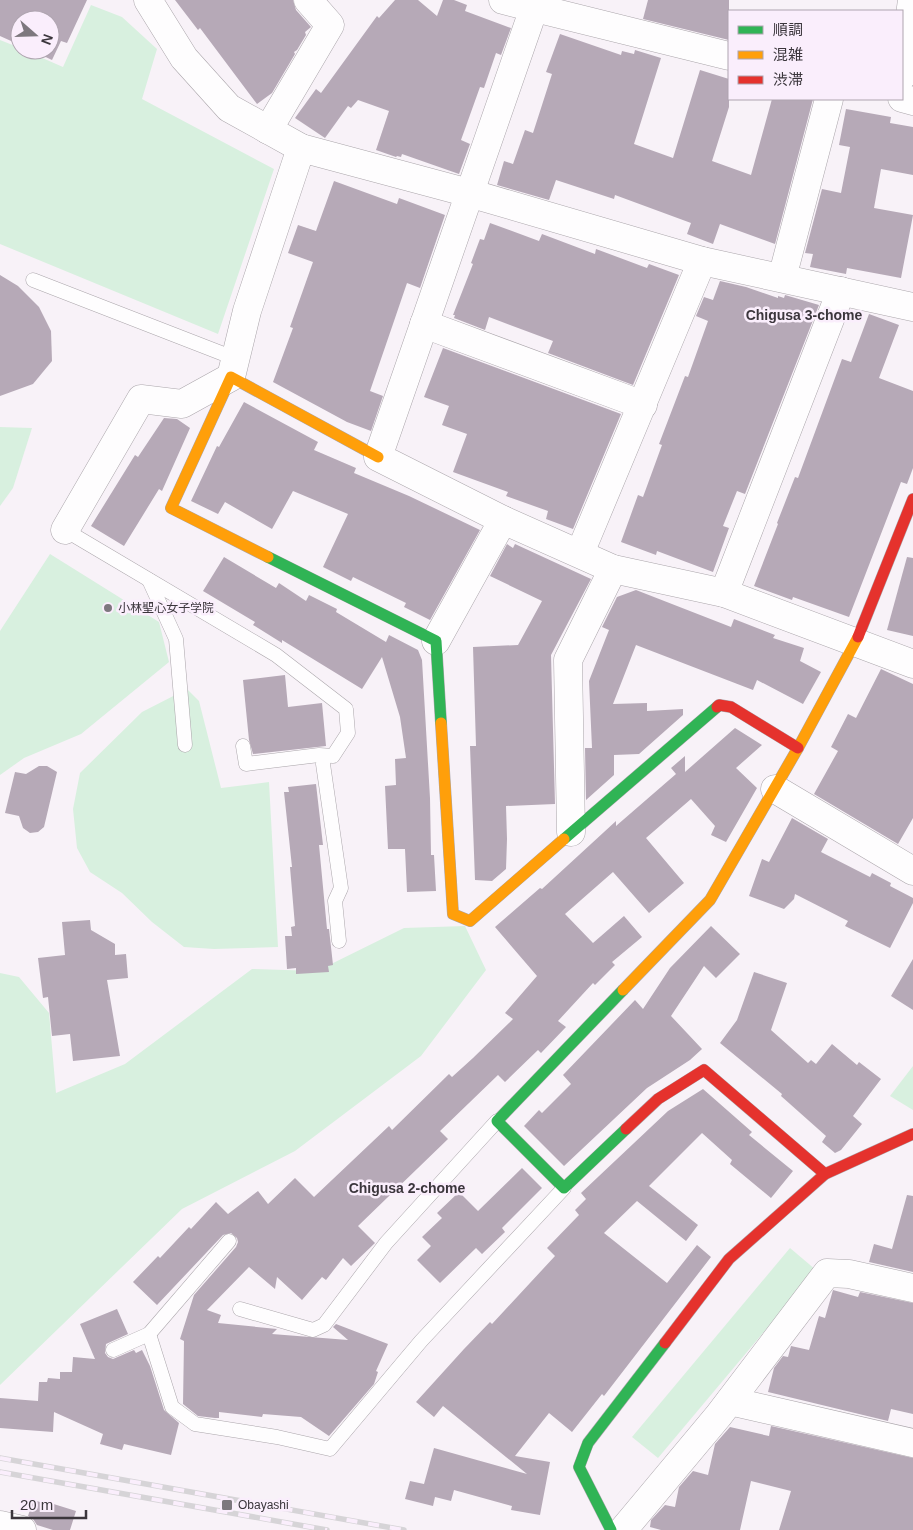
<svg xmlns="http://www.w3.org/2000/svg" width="913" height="1530" font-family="Arial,'Noto Sans JP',sans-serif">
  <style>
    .green { fill: #d8f0df }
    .building { fill: #b6a9b7 }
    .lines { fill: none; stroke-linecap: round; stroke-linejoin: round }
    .lane-casing { stroke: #aba6ab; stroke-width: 15 }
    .street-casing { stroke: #aba6ab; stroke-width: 29 }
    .fast-casing { stroke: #aba6ab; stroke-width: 12 }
    .slow-casing { stroke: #aba6ab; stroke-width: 12 }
    .jam-casing { stroke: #aba6ab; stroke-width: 12 }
    .lane { stroke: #fefdfe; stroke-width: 14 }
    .street { stroke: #fefdfe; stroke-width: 28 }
    .fast { stroke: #30b455; stroke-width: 11 }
    .slow { stroke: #ff9f0a; stroke-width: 11 }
    .jam { stroke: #e5322d; stroke-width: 11 }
    .rail-casing { stroke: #d6d4d7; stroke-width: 5.5 }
    .rail { stroke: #faeefc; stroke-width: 4; stroke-dasharray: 11; stroke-linecap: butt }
    .poi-dot { fill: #7d787e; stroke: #faeefc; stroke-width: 2 }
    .labels { text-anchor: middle; stroke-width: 5; stroke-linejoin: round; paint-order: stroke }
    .poi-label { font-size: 12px; fill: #3b363c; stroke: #faeefc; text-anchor: start }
    .neighbourhood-label { font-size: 14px; font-weight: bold; fill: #3b363c; stroke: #faeefc }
  </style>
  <rect width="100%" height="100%" fill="#f8f2f8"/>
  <!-- green -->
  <g class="green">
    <polygon points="91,5 122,17 157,49 142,99 274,169 218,334 0,244 0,40 20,48 20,50 24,50 63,67"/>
    <polygon points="0,427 32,428 13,488 0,506"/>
    <polygon points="50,554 159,622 169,662 81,734 24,758 0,775 0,631"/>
    <polygon points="187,689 199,701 221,788 269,782 278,947 214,949 184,947 152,922 122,893 90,872 77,848 73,809 80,773 142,712"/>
    <polygon points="465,926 486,970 421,1056 295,1151 182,1209 0,1385 0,973 19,977 49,1013 56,1093 125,1064 252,969 317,971 404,928"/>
    <polygon points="913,1066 913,1110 890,1096"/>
    <polygon points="790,1248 816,1270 658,1458 632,1437"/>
  </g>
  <!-- building -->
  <g class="building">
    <polygon points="0,0 87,0 67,43 61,41 52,60 31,50 50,50 50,20 20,20 20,45 0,36"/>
    <polygon points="175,0 293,0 296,10 311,27 305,32 306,35 297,50 294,52 295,54 272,93 257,104 200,28 198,30"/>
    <polygon points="395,0 418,0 437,16 443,0 454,0 467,5 465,11 511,28 501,55 496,53 484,88 480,87 461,140 470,144 459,174 402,154 401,157 397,156 396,157 376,150 389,111 358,100 351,108 348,106 325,138 295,118 316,89 321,93 377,16 379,18"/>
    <polygon points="648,0 729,0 729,40 643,19"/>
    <polygon points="560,34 621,55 622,51 634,54 635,50 661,58 634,144 673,158 700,70 729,79 729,107 712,161 751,175 772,99 813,99 775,244 720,224 713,244 687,234 691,223 615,195 614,199 556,180 549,200 497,185 504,161 513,164 525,130 533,133 552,74 546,72"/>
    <polygon points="846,109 891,117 890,123 913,127 913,175 881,169 874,208 913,215 901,278 847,268 846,274 810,267 813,254 805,253 822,189 841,193 850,147 839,145"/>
    <polygon points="334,181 397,204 399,198 445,215 420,288 407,283 393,324 370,391 383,396 371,431 347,422 273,382 293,328 290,327 313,262 288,253 298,225 316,231"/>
    <polygon points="490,223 539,241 542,234 595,254 596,249 647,268 649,264 679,275 633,385 548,353 553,341 489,317 485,330 454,318 455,315 453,315 473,264 471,263 480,239 484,240"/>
    <polygon points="0,275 18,286 39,307 51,331 52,361 33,384 0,396"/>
    <polygon points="720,281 746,287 778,298 778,296 784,298 785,295 819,305 745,494 737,491 723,526 729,528 713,572 657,551 656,555 621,542 638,495 643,497 662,445 659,444 685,376 688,377 708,321 696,316 704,297 713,300"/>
    <polygon points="869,314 899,325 879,378 913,391 913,468 907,484 901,482 849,617 793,597 792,600 754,586 778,524 777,523 795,477 798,478 842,359 851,362"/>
    <polygon points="443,348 621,414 573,529 546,519 548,511 506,496 508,492 453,472 467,434 442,425 449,406 424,397"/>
    <polygon points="244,402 318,442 314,450 356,468 354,473 409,496 480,530 430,620 404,607 406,603 353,577 351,581 323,567 348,514 293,491 272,529 225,502 218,514 191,501 217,446 219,447"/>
    <polygon points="164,418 177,419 190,428 162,491 159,489 124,546 91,526 135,455 138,457"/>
    <polygon points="507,544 513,548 515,544 591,579 551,655 555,804 506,806 507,839 506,869 492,881 475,880 470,746 476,746 473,647 518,645 542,601 490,576"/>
    <polygon points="224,557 276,588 279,583 306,601 309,595 337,609 336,612 386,642 389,635 418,650 422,660 430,798 431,855 434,855 436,891 407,892 405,849 388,849 385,786 396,785 395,759 406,758 400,717 382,657 362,689 282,640 282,643 253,625 255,622 203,591"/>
    <polygon points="907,557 913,558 913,636 887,630"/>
    <polygon points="636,590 731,627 734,619 775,635 773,638 804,648 800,661 821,672 803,704 757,680 753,690 636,645 613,704 647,703 647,711 683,709 683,715 639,754 614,755 614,775 586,800 585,748 592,748 589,681 609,630 602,627 617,597"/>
    <polygon points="881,669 913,684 913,818 898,844 814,794 838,751 831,747 848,714 856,718"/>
    <polygon points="285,675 288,707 322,703 326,746 253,754 249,740 243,680"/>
    <polygon points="735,728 762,745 736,768 757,788 726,842 711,835 715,826 691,799 646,838 684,883 649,913 613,872 565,914 593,943 624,916 642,937 612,962 615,965 595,985 593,983 558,1021 566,1027 541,1053 538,1050 505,1082 498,1075 440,1131 448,1139 358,1226 375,1243 351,1266 343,1258 326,1280 322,1277 302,1300 277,1277 275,1289 249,1267 207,1310 221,1315 218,1323 277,1329 272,1334 348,1340 333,1327 336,1324 388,1344 376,1371 378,1372 374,1384 329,1436 301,1417 263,1414 262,1417 219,1412 219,1418 215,1418 198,1416 183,1404 184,1341 180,1339 194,1295 236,1247 238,1242 237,1238 231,1233 223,1235 157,1305 133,1282 158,1256 160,1258 189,1227 191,1229 216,1202 228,1214 258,1191 268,1204 295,1178 314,1197 389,1126 392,1130 449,1074 452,1077 473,1058 513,1019 505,1013 537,976 495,927 540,888 542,889 616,821 616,826 676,774 671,768 685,756 685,772"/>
    <polygon points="39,766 47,766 57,772 44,827 38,832 30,833 23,828 19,816 5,813 15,772 26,774"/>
    <polygon points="316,784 323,845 319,845 327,929 329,929 333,965 328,966 329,972 296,974 296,968 287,969 285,936 292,936 291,927 295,926 290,867 292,867 284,792 289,792 288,787"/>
    <polygon points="792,818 828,839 821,852 870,877 872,873 891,883 890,886 913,898 913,903 890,948 845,926 848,921 795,894 794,899 784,909 749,896 762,859 769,862"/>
    <polygon points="90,920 91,930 115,944 115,955 126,954 128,978 107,980 120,1056 73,1061 70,1034 52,1036 48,997 43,998 38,958 65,955 62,922"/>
    <polygon points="711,926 740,954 716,978 704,966 671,1016 702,1049 690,1060 647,1088 564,1166 524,1126 539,1110 542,1113 571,1084 563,1075 635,1000 643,1009 670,968"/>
    <polygon points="913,959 913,1010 891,996"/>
    <polygon points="754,972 787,983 771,1030 808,1063 811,1060 816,1064 832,1044 857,1065 859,1062 881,1079 853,1116 862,1124 841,1150 835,1153 822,1142 826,1136 781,1096 782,1094 720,1043 737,1020"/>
    <polygon points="703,1089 752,1132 749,1135 793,1171 771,1198 730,1164 732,1160 702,1133 649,1186 698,1225 686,1241 637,1201 604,1233 667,1283 697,1245 711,1257 604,1396 602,1394 572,1432 549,1413 515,1456 550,1462 540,1515 511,1510 512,1506 454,1490 451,1501 435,1497 433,1506 405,1499 410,1481 424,1484 434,1448 527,1474 443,1406 434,1417 416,1402 464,1349 490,1322 492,1324 555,1256 547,1248 579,1215 575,1210 586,1199 581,1193 668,1111"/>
    <polygon points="522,1168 542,1188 502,1228 505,1232 482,1254 476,1248 440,1283 417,1260 431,1246 422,1237 442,1218 437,1213 459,1192 478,1211"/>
    <polygon points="907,1195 913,1196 913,1272 869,1262 874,1244 892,1249"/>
    <polygon points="833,1290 858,1297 860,1292 913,1303 913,1414 891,1409 888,1421 768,1392 774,1368 783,1356 788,1357 791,1346 809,1350 819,1316 825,1318"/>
    <polygon points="117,1309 128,1334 106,1344 105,1353 108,1357 113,1359 134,1350 136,1353 142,1350 150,1366 164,1410 179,1423 171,1455 124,1444 122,1450 100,1444 103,1434 54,1412 53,1432 0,1428 0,1398 38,1401 39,1382 47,1382 48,1378 60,1379 60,1372 72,1372 73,1357 95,1359 80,1324"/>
    <polygon points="771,1426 913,1458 913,1530 779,1530 791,1491 751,1481 740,1530 661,1530 650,1527 651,1520 665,1505 675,1507 679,1487 693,1471 708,1475 715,1444 730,1427 769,1436"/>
    <polygon points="33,1500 44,1503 44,1501 76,1511 70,1530 53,1530 37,1525 33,1519 28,1516"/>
  </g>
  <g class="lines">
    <defs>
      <g id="lane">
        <polyline points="33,280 234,358"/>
        <polyline points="65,530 276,655 346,709 348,733 333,756 319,755 246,764 243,746"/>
        <polyline points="149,580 176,639 185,745"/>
        <polyline points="325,756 323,764 341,888 335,901 339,941"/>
        <polyline points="240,1309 313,1330 324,1325 386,1243 497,1121"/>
        <polyline points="149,1334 172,1407 195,1424 277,1437 330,1449 421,1341 564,1188"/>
        <polyline points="113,1350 149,1334 229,1241"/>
      </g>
      <g id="street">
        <polyline points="148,0 184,58 229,108 301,148 469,193 702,261 913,307"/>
        <polyline points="503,0 729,56"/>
        <polyline points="535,0 534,8 378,457 503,520 613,569 724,593 913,664"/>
        <polyline points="902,76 912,0"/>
        <polyline points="902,98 913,101"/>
        <polyline points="268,130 330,25 308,0"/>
        <polyline points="782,278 829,99"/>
        <polyline points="424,324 643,405"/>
        <polyline points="65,530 141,399 182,404 231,377 247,311 301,148"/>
        <polyline points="580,553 702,261"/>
        <polyline points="724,593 841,291"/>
        <polyline points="436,641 503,520"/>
        <polyline points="775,789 913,871"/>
        <polyline points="571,832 568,660 613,569"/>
        <polyline points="730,1401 913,1443"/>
        <polyline points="0,1525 22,1530"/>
        <polyline points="623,1530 719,1415 827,1273 849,1274 913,1288"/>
      </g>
      <g id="fast">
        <polyline points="268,557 436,641 441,723"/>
        <polyline points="564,839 717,707"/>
        <polyline points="623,990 497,1121 564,1188 626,1129"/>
        <polyline points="611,1530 579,1467 588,1443 665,1343"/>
      </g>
      <g id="slow">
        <polyline points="268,557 171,508 231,377 378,457"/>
        <polyline points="441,723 453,914 470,921 564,839"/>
        <polyline points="623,990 710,900 798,748 858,637"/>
      </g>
      <g id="jam">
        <polyline points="858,637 913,499"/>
        <polyline points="717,707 719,705 731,707 798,748"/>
        <polyline points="626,1129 658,1099 704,1070 825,1174"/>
        <polyline points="665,1343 729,1259 825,1174 913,1134"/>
      </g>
    </defs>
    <!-- lane casing -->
    <use href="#lane" class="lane-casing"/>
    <!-- street casing -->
    <use href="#street" class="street-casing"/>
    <!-- fast casing -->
    <use href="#fast" class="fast-casing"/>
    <!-- slow casing -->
    <use href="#slow" class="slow-casing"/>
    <!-- jam casing -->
    <use href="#jam" class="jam-casing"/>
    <!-- lane -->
    <use href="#lane" class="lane"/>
    <!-- street -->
    <use href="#street" class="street"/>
    <!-- fast -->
    <use href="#fast" class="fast"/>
    <!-- slow -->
    <use href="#slow" class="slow"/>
    <!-- jam -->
    <use href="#jam" class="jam"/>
    <defs>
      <g id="rail">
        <polyline points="0,1458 404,1530"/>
        <polyline points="0,1472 327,1530"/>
      </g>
    </defs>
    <!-- rail casing -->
    <use href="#rail" class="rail-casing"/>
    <!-- rail -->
    <use href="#rail" class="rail"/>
  </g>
  <!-- markers -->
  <g class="poi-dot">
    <circle cx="108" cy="608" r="5"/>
    <rect x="221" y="1499" width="12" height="12" rx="2.5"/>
  </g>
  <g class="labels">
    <!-- poi labels -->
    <g class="poi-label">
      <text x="118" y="612">小林聖心女子学院</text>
      <text x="238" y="1509">Obayashi</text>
    </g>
    <!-- neighbourhood labels -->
    <g class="neighbourhood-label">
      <text x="804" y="320">Chigusa 3-chome</text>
      <text x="407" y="1193">Chigusa 2-chome</text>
    </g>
  </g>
  <!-- legend -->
  <rect x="728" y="10" width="175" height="90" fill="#faeefc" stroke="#aea4af"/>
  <rect x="738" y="26" width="25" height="8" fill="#30b455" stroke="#aea4af"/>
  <text x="773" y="35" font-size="15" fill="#3b363c">順調</text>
  <rect x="738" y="51" width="25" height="8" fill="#ff9f0a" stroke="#aea4af"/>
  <text x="773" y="60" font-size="15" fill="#3b363c">混雑</text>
  <rect x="738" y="76" width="25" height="8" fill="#e5322d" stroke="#aea4af"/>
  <text x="773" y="85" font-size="15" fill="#3b363c">渋滞</text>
  <!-- north arrow -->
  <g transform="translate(35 35) rotate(110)"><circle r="24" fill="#faeefc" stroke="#aea4af"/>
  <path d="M0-4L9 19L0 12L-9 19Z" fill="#7d787e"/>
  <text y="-8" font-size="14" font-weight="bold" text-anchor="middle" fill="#3b363c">N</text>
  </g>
  <!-- scale -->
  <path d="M12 1510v8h74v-8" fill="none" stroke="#3b363c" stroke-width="2.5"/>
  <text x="20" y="1510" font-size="15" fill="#3b363c" stroke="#faeefc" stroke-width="4" paint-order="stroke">20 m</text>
</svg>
